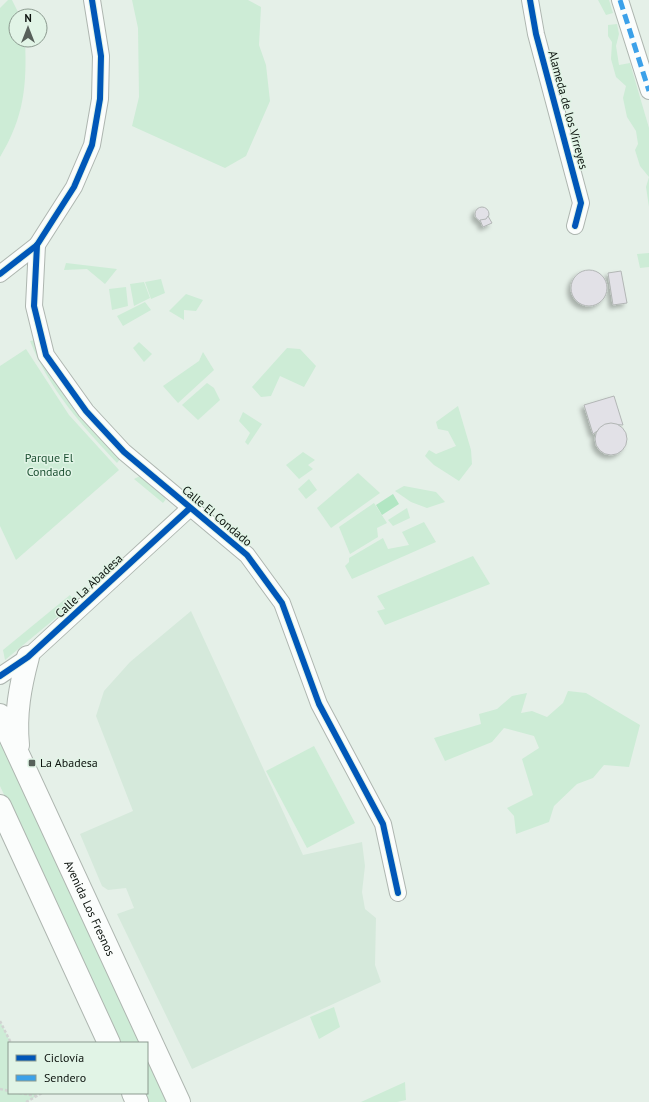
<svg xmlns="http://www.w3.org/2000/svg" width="649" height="1102" font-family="'PT Sans',sans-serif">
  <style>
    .built { fill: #d5e9db }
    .green { fill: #cdecd6 }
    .water { fill: #b2e6c3 }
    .building { fill: #e2e1e7; stroke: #b2b6b5; filter: url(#shadow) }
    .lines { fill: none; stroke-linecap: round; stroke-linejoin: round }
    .minor-casing { stroke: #aeb6b0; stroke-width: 18 }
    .secondary-casing { stroke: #aeb6b0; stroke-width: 24 }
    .path { stroke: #d1d4d2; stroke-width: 2.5; stroke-dasharray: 3 2; stroke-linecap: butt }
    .minor { stroke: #fbfdfc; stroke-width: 16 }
    .secondary { stroke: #fbfdfc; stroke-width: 22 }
    .quiet { stroke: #3ca1e9; stroke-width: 5; stroke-dasharray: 10 5; stroke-linecap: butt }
    .cycleway-casing { stroke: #e1f4e6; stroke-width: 8 }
    .cycleway { stroke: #0057b8; stroke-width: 6 }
    .poi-dot { fill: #57605a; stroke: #e1f4e6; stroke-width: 1.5 }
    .labels { text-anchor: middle; stroke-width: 3; stroke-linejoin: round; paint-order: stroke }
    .street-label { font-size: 12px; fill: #0b120d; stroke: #e1f4e6 }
    .park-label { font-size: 12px; fill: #1c5032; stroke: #e1f4e6 }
    .poi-label { font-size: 12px; fill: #0b120d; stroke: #e1f4e6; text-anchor: start }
  </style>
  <defs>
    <filter id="shadow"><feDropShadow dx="-3.5" dy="3.5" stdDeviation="2" flood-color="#0004"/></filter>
  </defs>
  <rect width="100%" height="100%" fill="#e5f0e8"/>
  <!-- built -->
  <polygon class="built" points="191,611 303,855 362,842 365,866 362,892 365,909 376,918 375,965 381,982 192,1069 117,914 134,908 126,888 108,890 102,886 80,834 133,811 96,716 104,691 130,662"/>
  <!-- green -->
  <g class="green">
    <path d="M 8,0 L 12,0 L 20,16 L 16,16 L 16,40 L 25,40 C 27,86 24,117 0,157 L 0,8 Z"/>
    <polygon points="132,0 248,0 261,7 259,45 266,65 270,101 246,156 225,168 132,126 139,97 138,28"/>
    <polygon points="598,0 609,0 613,13 606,15"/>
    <polygon points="617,24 619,34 616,46 619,65 630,63 649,128 649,207 646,187 649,177 640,166 635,150 638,144 636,131 627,117 623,98 626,86 616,77 611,59 612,42 608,36 608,25"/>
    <polygon points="649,253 649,267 640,268 637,254"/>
    <polygon points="66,263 117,269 105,284 87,269 64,270"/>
    <polygon points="161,279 165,293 151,299 145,282"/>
    <polygon points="144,282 150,298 134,306 130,284"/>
    <polygon points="126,287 128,306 112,310 109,289"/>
    <polygon points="186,294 203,300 196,311 184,310 184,320 169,311"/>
    <polygon points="145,302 151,310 123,326 117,316"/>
    <path d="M 35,340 L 120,459 L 117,463 C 82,426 49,389 30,341 Z"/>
    <polygon points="139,342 152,354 144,362 133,348"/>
    <polygon points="287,348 300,349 316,366 304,387 280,376 271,396 261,397 252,387"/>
    <polygon points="26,349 69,415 119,470 16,560 0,526 0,366"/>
    <polygon points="203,352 214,370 178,403 163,386 199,361"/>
    <polygon points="207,383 214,388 220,400 198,420 182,405"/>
    <polygon points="458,406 471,450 472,464 459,481 434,465 425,456 429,450 436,454 456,446 448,431 438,429 436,422"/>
    <polygon points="243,412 262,424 248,445 245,442 250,433 239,421"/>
    <polygon points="303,452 315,460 308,465 313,469 299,479 286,465"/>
    <polygon points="358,473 380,493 331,528 317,508"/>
    <polygon points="140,476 166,499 163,503 134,479"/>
    <polygon points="309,479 317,490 306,499 298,489"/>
    <polygon points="404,486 436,492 445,502 427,508 411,502 395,491"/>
    <polygon points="374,503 387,523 377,528 378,537 350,554 339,527"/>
    <polygon points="407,508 410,518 393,526 388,520"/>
    <polygon points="424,522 436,542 352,579 345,566 349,562 349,558 383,538 388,549 409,545 402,532"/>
    <polygon points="473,556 490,584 385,625 377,611 385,609 377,596"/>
    <polygon points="70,595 75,602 5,660 3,650"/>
    <polygon points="568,691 586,693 640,725 629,767 604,765 593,778 577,784 554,806 549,822 516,834 514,816 507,808 533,795 522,759 539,748 534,736 504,728 492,742 445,761 434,738 481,724 479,714 497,709 512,696 527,693 521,713 532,711 547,717 563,703"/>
    <polygon points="0,737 142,1043 120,1043 0,786"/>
    <polygon points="314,746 355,823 307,848 266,771"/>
    <polygon points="334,1007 340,1027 319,1039 310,1017"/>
    <polygon points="0,1021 11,1043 9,1043 9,1093 35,1093 37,1096 26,1102 0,1102"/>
    <polygon points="147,1054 169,1102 147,1102 143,1093 147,1093"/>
    <polygon points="405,1082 406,1100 397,1102 361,1102"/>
  </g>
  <!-- water -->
  <polygon class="water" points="393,494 399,504 382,515 376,505"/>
  <!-- building -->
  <g class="building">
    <circle cx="482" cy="214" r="7"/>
    <polygon points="488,216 492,223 483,227 480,220 486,219"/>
    <circle cx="589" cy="288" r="18"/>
    <polygon points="621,271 627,303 613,305 608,273"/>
    <polygon points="614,396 623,425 607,424 593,434 584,405"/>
    <circle cx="611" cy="439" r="16"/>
  </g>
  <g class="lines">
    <defs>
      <g id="minor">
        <polyline points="530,0 536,34 581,203 575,226"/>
        <polyline points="620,0 649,91"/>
        <polyline points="37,245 34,306 46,355 86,411 124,452 247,555 282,603 319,704 383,824 398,893"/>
        <polyline points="0,274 37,245 74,187 92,145 100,99 101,56 92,0"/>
        <polyline points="0,676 28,657 190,508"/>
      </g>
      <g id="secondary">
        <path id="s1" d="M 0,715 L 179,1102"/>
        <path d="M 18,745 C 15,714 20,687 28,657"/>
        <polyline points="0,806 109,1043"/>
        <polyline points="133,1093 137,1102"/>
      </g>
    </defs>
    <!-- minor casing -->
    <use href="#minor" class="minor-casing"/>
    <!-- secondary casing -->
    <use href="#secondary" class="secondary-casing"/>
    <!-- path -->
    <g class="path">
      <polyline points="0,1021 11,1043"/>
      <polyline points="0,1089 9,1091"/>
      <polyline points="19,1093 36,1096"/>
      <polyline points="26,1102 42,1093"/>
    </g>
    <!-- minor -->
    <use href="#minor" class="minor"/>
    <!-- secondary -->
    <use href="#secondary" class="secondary"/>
    <!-- quiet -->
    <polyline class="quiet" points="620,0 649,91"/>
    <defs>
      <g id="cycleway">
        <polyline points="530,0 536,34 581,203 575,226"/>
        <polyline points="37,245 34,306 46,355 86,411 124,452 247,555 282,603 319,704 383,824 398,893"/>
        <polyline points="0,274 37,245 74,187 92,145 100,99 101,56 92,0"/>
        <polyline points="0,676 28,657 190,508"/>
      </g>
    </defs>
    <!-- cycleway casing -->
    <use href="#cycleway" class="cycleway-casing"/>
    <!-- cycleway -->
    <use href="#cycleway" class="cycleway"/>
  </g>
  <!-- markers -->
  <rect class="poi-dot" x="28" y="759" width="8" height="8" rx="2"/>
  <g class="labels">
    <!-- street labels -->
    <g class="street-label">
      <text transform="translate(568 110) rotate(75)" y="4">Alameda de los Virreyes</text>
      <text transform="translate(217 516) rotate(40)" y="4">Calle El Condado</text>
      <text transform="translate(89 586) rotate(-43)" y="4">Calle La Abadesa</text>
      <text dy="4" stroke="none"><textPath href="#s1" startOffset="213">Avenida Los Fresnos</textPath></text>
    </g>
    <!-- park labels -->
    <g class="park-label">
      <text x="49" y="462">Parque El<tspan x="49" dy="14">Condado</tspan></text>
    </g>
    <!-- poi labels -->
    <g class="poi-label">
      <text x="40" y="767">La Abadesa</text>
    </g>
  </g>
  <!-- legend -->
  <rect x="8" y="1042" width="140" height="52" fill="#e1f4e6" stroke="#8b9a8f"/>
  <rect x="16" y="1055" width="20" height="6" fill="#0057b8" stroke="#8b9a8f"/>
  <text x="44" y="1062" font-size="12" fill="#0b120d">Ciclovía</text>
  <rect x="16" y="1075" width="20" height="6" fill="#3ca1e9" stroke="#8b9a8f"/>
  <text x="44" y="1082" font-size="12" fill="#0b120d">Sendero</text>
  <!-- north arrow -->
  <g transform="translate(28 28)"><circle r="19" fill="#e1f4e6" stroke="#8b9a8f"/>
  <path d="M0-3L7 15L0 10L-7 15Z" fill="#57605a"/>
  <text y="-6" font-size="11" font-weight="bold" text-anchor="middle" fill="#0b120d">N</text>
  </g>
</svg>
